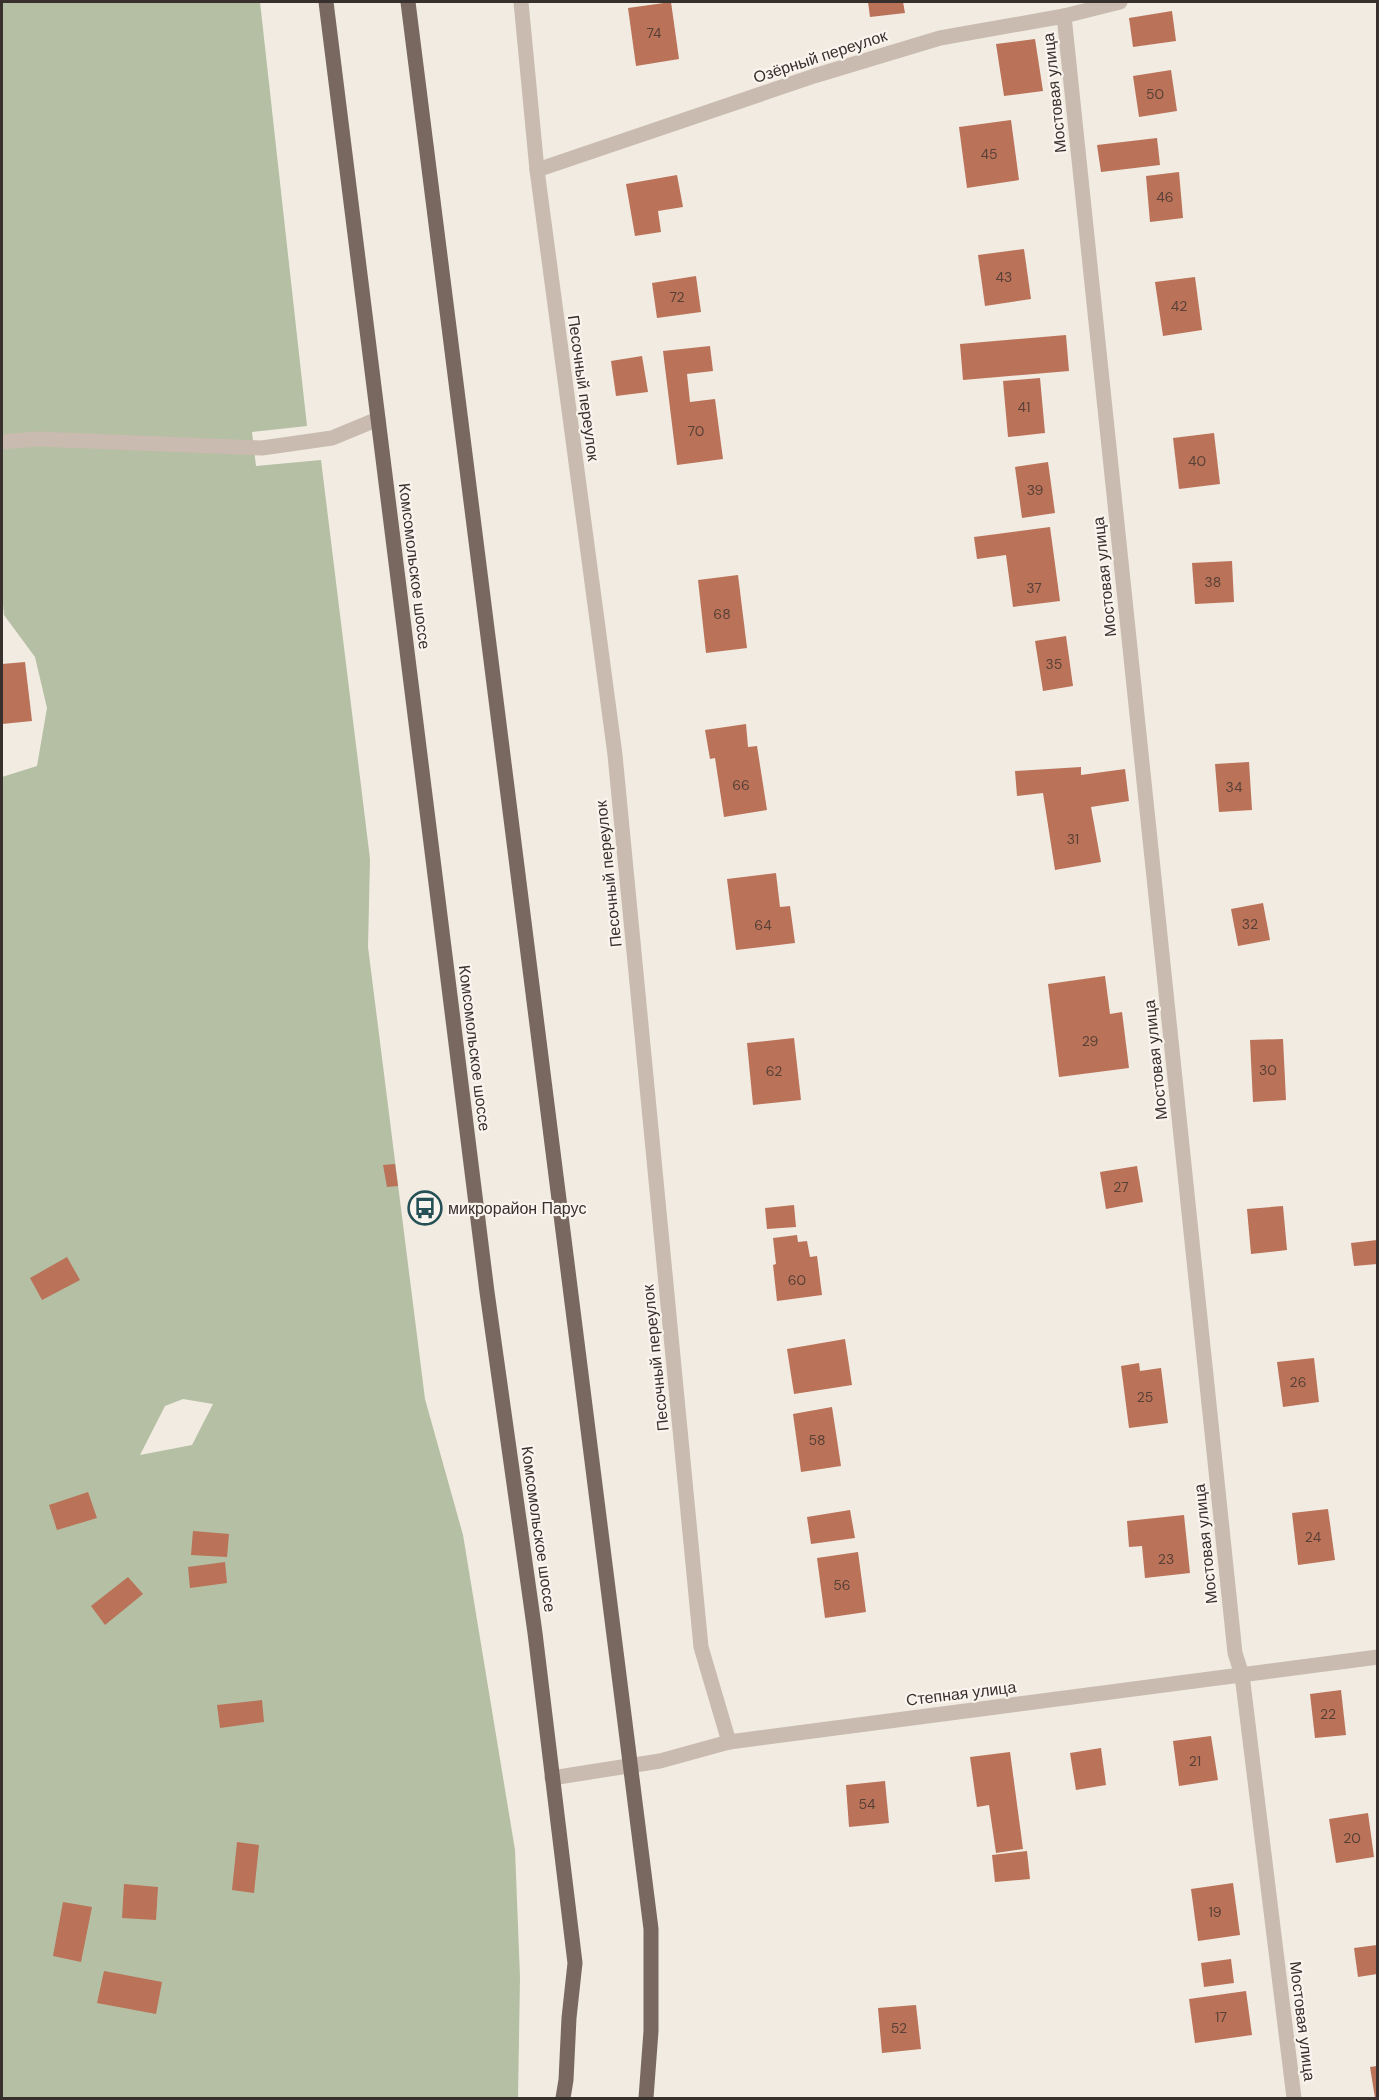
<svg xmlns="http://www.w3.org/2000/svg" width="1379" height="2100" font-family="'DM Sans',sans-serif">
  <style>
    .green { fill: #b5bfa3; fill-rule: evenodd }
    .building { fill: #ba7258 }
    .lines { fill: none; stroke-linecap: round; stroke-linejoin: round }
    .service { stroke: #c9bbaf; stroke-width: 15 }
    .minor { stroke: #c9bbaf; stroke-width: 15 }
    .tertiary { stroke: #c9bbaf; stroke-width: 15 }
    .primary { stroke: #78685f; stroke-width: 15 }
    .labels { text-anchor: middle; stroke-width: 4.5; stroke-linejoin: round; paint-order: stroke }
    .number-label { font-size: 14px; fill: #584037 }
    .street-label { font-size: 16px; fill: #38302c; stroke: #f9f4ee }
    .poi-label { font-size: 16px; fill: #38302c; stroke: #f9f4ee; text-anchor: start }
  </style>
  <rect width="100%" height="100%" fill="#f1ebe2"/>
  <!-- green -->
  <path class="green" d="M 2,2 L 260,2 L 307,426 L 252,432 L 256,466 L 321,460 L 370,859 L 368,947 L 425,1399 L 463,1535 L 515,1850 L 520,1977 L 518,2098 L 2,2098 L 2,777 L 37,766 L 47,708 L 35,657 L 4,615 L 2,593 ZM 183,1399 L 213,1404 L 192,1445 L 140,1455 L 165,1406 Z"/>
  <!-- building -->
  <g class="building">
    <polygon points="671,2 679,59 636,66 628,8"/>
    <polygon points="868,2 903,2 905,13 870,17"/>
    <polygon points="1172,11 1176,41 1133,47 1129,18"/>
    <polygon points="1035,39 1043,91 1004,96 996,44"/>
    <polygon points="1171,70 1177,111 1139,117 1133,76"/>
    <polygon points="1011,120 1019,180 967,188 959,127"/>
    <polygon points="1157,138 1160,165 1101,172 1097,145"/>
    <polygon points="1179,172 1183,218 1150,222 1146,176"/>
    <polygon points="677,175 683,207 658,211 661,232 635,236 626,184"/>
    <polygon points="1024,249 1031,299 985,306 978,255"/>
    <polygon points="696,276 701,312 657,318 652,283"/>
    <polygon points="1195,277 1202,330 1163,336 1155,282"/>
    <polygon points="1066,335 1069,371 963,380 960,344"/>
    <polygon points="710,346 713,371 687,374 690,402 715,399 723,459 677,465 663,351"/>
    <polygon points="642,356 648,392 616,396 611,361"/>
    <polygon points="1040,378 1045,433 1008,437 1003,381"/>
    <polygon points="1214,433 1220,484 1179,489 1173,438"/>
    <polygon points="1048,462 1055,513 1022,518 1015,467"/>
    <polygon points="1050,527 1060,601 1013,607 1006,555 977,559 974,537"/>
    <polygon points="1232,561 1234,602 1195,604 1192,563"/>
    <polygon points="738,575 747,648 706,653 698,580"/>
    <polygon points="1066,636 1073,686 1043,691 1035,641"/>
    <polygon points="25,662 32,721 2,724 2,664"/>
    <polygon points="746,724 748,747 757,746 767,810 724,817 715,758 710,759 705,730"/>
    <polygon points="1249,762 1252,810 1219,812 1215,764"/>
    <polygon points="1081,767 1081,775 1125,769 1129,801 1091,807 1101,862 1055,870 1043,793 1017,796 1015,771"/>
    <polygon points="776,873 780,907 790,906 795,943 736,950 727,879"/>
    <polygon points="1263,903 1270,940 1238,946 1231,909"/>
    <polygon points="1105,976 1110,1014 1122,1012 1129,1068 1059,1077 1048,984"/>
    <polygon points="794,1038 801,1100 753,1105 747,1043"/>
    <polygon points="1283,1039 1286,1100 1253,1102 1250,1040"/>
    <polygon points="395,1164 398,1186 387,1187 383,1165"/>
    <polygon points="1137,1166 1143,1202 1106,1209 1100,1172"/>
    <polygon points="794,1205 796,1227 767,1229 765,1208"/>
    <polygon points="1283,1206 1287,1250 1251,1254 1247,1209"/>
    <polygon points="797,1235 798,1242 807,1241 810,1257 817,1256 822,1295 777,1301 773,1265 776,1264 773,1238"/>
    <polygon points="1377,1240 1377,1264 1354,1266 1351,1243"/>
    <polygon points="67,1257 80,1280 42,1300 30,1278"/>
    <polygon points="845,1339 852,1385 794,1394 787,1349"/>
    <polygon points="1314,1358 1319,1402 1283,1407 1277,1362"/>
    <polygon points="1139,1363 1140,1371 1161,1368 1168,1423 1129,1428 1121,1366"/>
    <polygon points="832,1407 841,1466 801,1472 793,1414"/>
    <polygon points="88,1492 97,1518 57,1530 49,1505"/>
    <polygon points="1328,1509 1335,1560 1298,1565 1292,1513"/>
    <polygon points="850,1510 855,1538 811,1544 807,1517"/>
    <polygon points="1184,1515 1190,1573 1145,1578 1142,1546 1129,1547 1127,1521"/>
    <polygon points="193,1531 229,1534 227,1557 191,1555"/>
    <polygon points="858,1552 866,1612 825,1618 817,1558"/>
    <polygon points="225,1562 227,1583 190,1588 188,1567"/>
    <polygon points="128,1577 143,1594 105,1625 91,1606"/>
    <polygon points="1341,1690 1346,1735 1315,1738 1310,1694"/>
    <polygon points="262,1700 264,1722 220,1728 217,1705"/>
    <polygon points="1211,1736 1218,1780 1179,1786 1173,1741"/>
    <polygon points="1101,1748 1106,1785 1076,1790 1070,1753"/>
    <polygon points="1010,1752 1023,1849 996,1853 989,1805 977,1807 970,1757"/>
    <polygon points="885,1781 889,1823 849,1827 846,1785"/>
    <polygon points="1368,1813 1374,1857 1336,1863 1329,1819"/>
    <polygon points="237,1842 259,1845 254,1893 232,1890"/>
    <polygon points="1027,1851 1030,1879 995,1882 992,1855"/>
    <polygon points="1233,1883 1240,1935 1198,1941 1191,1889"/>
    <polygon points="124,1884 158,1887 156,1920 122,1918"/>
    <polygon points="63,1902 92,1907 81,1962 53,1956"/>
    <polygon points="1377,1945 1377,1974 1358,1977 1354,1948"/>
    <polygon points="1231,1959 1234,1983 1204,1987 1201,1963"/>
    <polygon points="104,1971 162,1982 156,2014 97,2003"/>
    <polygon points="1246,1991 1252,2035 1195,2043 1189,1999"/>
    <polygon points="916,2005 921,2049 882,2053 878,2008"/>
    <polygon points="1377,2066 1377,2098 1375,2098 1370,2067"/>
  </g>
  <g class="lines">
    <!-- service -->
    <polyline class="service" points="2,442 38,439 262,448 332,438 378,419"/>
    <!-- minor -->
    <g class="minor">
      <polyline points="521,2 537,170 615,755 701,1647 729,1742"/>
      <polyline points="1064,16 1235,1653 1242,1675 1294,2098"/>
      <polyline points="537,170 814,76 940,38 1064,16 1120,2"/>
    </g>
    <!-- tertiary -->
    <polyline class="tertiary" points="552,1778 660,1761 729,1742 1378,1657"/>
    <!-- primary -->
    <g class="primary">
      <polyline points="326,2 487,1292 535,1633 575,1963 569,2018 566,2080 563,2098"/>
      <polyline points="408,2 651,1929 651,2031 646,2098"/>
    </g>
  </g>
  <!-- icons -->
  <defs>
    <symbol id="bus-ring" viewBox="-11 -11 22 22"><circle r="9.5" fill="#f9f4ee" stroke="#255156" stroke-width="1.5"/><path d="M-5-6H5V4H4V6H2V4H-2V6H-4V4H-5ZM-3.5-4V0h7V-4ZM-3.5 1.2v1.5H-2V1.2ZM2 1.2v1.5H3.5V1.2Z" fill="#255156"/></symbol>
  </defs>
  <g fill-rule="evenodd">
    <use href="#bus-ring" x="406" y="1189" width="38" height="38"/>
  </g>
  <g class="labels">
    <!-- number labels -->
    <g class="number-label">
      <text x="654" y="38">74</text>
      <text x="1155" y="99">50</text>
      <text x="989" y="159">45</text>
      <text x="1165" y="202">46</text>
      <text x="1004" y="282">43</text>
      <text x="677" y="302">72</text>
      <text x="1179" y="311">42</text>
      <text x="1024" y="412">41</text>
      <text x="696" y="436">70</text>
      <text x="1197" y="466">40</text>
      <text x="1035" y="495">39</text>
      <text x="1213" y="587">38</text>
      <text x="1034" y="593">37</text>
      <text x="722" y="619">68</text>
      <text x="1054" y="669">35</text>
      <text x="741" y="790">66</text>
      <text x="1234" y="792">34</text>
      <text x="1073" y="844">31</text>
      <text x="1250" y="929">32</text>
      <text x="763" y="930">64</text>
      <text x="1090" y="1046">29</text>
      <text x="1268" y="1075">30</text>
      <text x="774" y="1076">62</text>
      <text x="1121" y="1192">27</text>
      <text x="797" y="1285">60</text>
      <text x="1298" y="1387">26</text>
      <text x="1145" y="1402">25</text>
      <text x="817" y="1445">58</text>
      <text x="1313" y="1542">24</text>
      <text x="1166" y="1564">23</text>
      <text x="842" y="1590">56</text>
      <text x="1328" y="1719">22</text>
      <text x="1195" y="1766">21</text>
      <text x="867" y="1809">54</text>
      <text x="1352" y="1843">20</text>
      <text x="1215" y="1917">19</text>
      <text x="1221" y="2022">17</text>
      <text x="899" y="2033">52</text>
    </g>
    <!-- street labels -->
    <g class="street-label">
      <text transform="translate(820 56) rotate(-18)" y="6">Озёрный переулок</text>
      <text transform="translate(1054 93) rotate(-96)" y="6">Мостовая улица</text>
      <text transform="translate(584 388) rotate(82)" y="6">Песочный переулок</text>
      <text transform="translate(415 566) rotate(83)" y="6">Комсомольское шоссе</text>
      <text transform="translate(1104 577) rotate(-96)" y="6">Мостовая улица</text>
      <text transform="translate(608 874) rotate(-96)" y="6">Песочный переулок</text>
      <text transform="translate(475 1048) rotate(83)" y="6">Комсомольское шоссе</text>
      <text transform="translate(1155 1060) rotate(-96)" y="6">Мостовая улица</text>
      <text transform="translate(655 1358) rotate(-96)" y="6">Песочный переулок</text>
      <text transform="translate(539 1529) rotate(82)" y="6">Комсомольское шоссе</text>
      <text transform="translate(1205 1544) rotate(-96)" y="6">Мостовая улица</text>
      <text transform="translate(961 1693) rotate(-7)" y="6">Степная улица</text>
      <text transform="translate(1303 2021) rotate(83)" y="6">Мостовая улица</text>
    </g>
    <!-- poi labels -->
    <g class="poi-label">
      <text x="448" y="1214">микрорайон Парус</text>
    </g>
  </g>
  <!-- border -->
  <rect width="1379" height="2100" fill="none" stroke="#38302c" stroke-width="6"/>
</svg>
